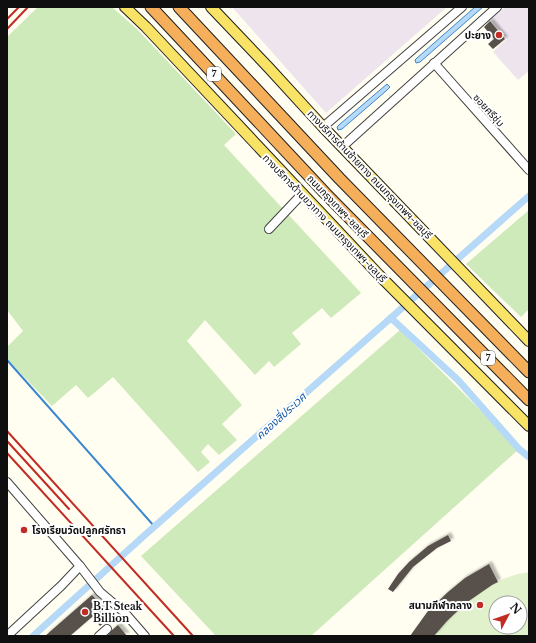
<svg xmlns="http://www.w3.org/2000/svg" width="536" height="643" font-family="'Libre Baskerville','Noto Sans Thai',serif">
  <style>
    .industrial { fill: #ede4ee }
    .green { fill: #cfeaba }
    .pitch { fill: #e1f1cc; fill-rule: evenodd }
    .water { fill: #b6d9f7; stroke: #3c87ce }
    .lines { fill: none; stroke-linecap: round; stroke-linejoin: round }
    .stream { stroke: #3c87ce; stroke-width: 2 }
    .canal { stroke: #b6d9f7; stroke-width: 7 }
    .building { fill: #58514b; filter: url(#shadow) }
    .minor-casing { stroke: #424242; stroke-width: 10 }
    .major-casing { stroke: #202020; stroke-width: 12 }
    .highway-casing { stroke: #202020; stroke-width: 13 }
    .minor { stroke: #fff; stroke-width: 8 }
    .major { stroke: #f9e367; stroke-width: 10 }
    .highway { stroke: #f5ae5a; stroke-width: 11 }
    .rail { stroke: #c12c25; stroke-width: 2 }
    .poi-dot { fill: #c12c25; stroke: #fff; stroke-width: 1.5 }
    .labels { text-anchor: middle; stroke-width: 4; stroke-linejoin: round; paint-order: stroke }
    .shield { fill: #fff; stroke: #575757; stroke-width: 1 }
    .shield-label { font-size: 9px; font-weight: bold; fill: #0f0f0f }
    .poi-label { font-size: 10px; font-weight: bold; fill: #0f0f0f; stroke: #fff; text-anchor: end }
    .street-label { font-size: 10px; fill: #0f0f0f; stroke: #fff }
    .water-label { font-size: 11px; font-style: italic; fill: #1759a3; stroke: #fff }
  </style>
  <defs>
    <filter id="shadow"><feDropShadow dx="3" dy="-3" stdDeviation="1" flood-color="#0004"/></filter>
  </defs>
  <rect width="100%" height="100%" fill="#fffef1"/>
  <!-- industrial -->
  <g class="industrial">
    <polygon points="232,7 447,7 326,113"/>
    <polygon points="505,7 529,7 529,71 518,80 493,52 507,39 490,20"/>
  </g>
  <!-- green -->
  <g class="green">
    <polygon points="38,7 112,7 137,29 236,134 224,145 361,293 331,318 322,308 292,333 301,344 274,367 269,361 255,375 205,320 187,341 242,405 222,424 237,440 219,455 208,444 201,452 210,462 198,472 113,377 88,398 76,385 52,406 7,359 7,347 23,331 7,310 7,37"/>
    <polygon points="529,210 529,309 521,317 466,264"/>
    <polygon points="400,330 519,449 311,636 216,636 141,556"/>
  </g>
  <!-- pitch -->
  <path class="pitch" d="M 529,572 L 529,636 L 434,636 C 456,606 492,577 529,572 ZM 496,603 L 520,603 L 520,627 L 496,627 Z"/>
  <!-- water -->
  <g class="water">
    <polygon points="475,7 483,7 420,62 416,63 415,60 417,58"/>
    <polygon points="387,84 390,87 386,91 342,129 338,130 337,127 340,124"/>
  </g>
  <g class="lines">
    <!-- stream -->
    <polyline class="stream" points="7,360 154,526"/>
    <!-- canal -->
    <g class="canal">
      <polyline points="391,318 458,380 519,449 529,457"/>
      <polyline points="33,636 146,534 529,196"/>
    </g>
  </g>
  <!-- building -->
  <g class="building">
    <polygon points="490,21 505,39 493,49 488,44 494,39 484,27"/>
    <polygon points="448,535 451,541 437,548 413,567 393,592 388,589 398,574 409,562 428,546"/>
    <polygon points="489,564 498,582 492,585 466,603 447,621 434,636 410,636 428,611 448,592 465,578"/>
    <polygon points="92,595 111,617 100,626 92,617 70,636 45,636"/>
    <polygon points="118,625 127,636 107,636 112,630"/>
  </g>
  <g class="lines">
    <defs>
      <g id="minor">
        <polyline points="434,63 529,170"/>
        <polyline points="323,127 462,7"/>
        <polyline points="342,147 497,7"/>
        <polyline points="269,229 302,194"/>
        <polyline points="7,482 80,566 100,592 125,613 145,636"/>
        <polyline points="7,636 61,586 80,566"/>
        <polyline points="99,636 107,629"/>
      </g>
      <g id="major">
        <polyline points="125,7 146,27 379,275 529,426"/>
        <polyline points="211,7 269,68 323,127 529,341"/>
      </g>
      <g id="highway">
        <polyline points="151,7 325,193 529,400"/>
        <polyline points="179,7 340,179 529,372"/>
      </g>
    </defs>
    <!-- minor casing -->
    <use href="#minor" class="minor-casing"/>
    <!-- major casing -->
    <use href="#major" class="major-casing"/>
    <!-- highway casing -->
    <use href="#highway" class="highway-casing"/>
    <!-- minor -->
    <use href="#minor" class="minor"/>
    <!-- major -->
    <use href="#major" class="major"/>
    <!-- highway -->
    <use href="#highway" class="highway"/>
    <!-- rail -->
    <g class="rail">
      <polyline points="7,19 19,7"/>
      <polyline points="7,29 28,7"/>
      <polyline points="7,431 193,636"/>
      <polyline points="7,441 69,509"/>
      <polyline points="7,453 174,636"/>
    </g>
  </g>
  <!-- markers -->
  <g class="poi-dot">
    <circle cx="499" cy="35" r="4"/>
    <circle cx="24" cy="530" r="4"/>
    <circle cx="480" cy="605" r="4"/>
    <circle cx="85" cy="612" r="4"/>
  </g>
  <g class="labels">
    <!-- shield labels -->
    <g class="shield">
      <rect x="207" y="67" width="14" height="14" rx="3"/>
      <rect x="481" y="351" width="14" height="14" rx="3"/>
    </g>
    <g class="shield-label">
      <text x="214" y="77">7</text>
      <text x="488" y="361">7</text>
    </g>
    <!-- poi labels -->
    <g class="poi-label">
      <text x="491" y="39">ปะยาง</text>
      <text x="32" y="534" text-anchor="start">โรงเรียนวัดปลูกศรัทธา</text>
      <text x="472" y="609">สนามกีฬากลาง</text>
      <text x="93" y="610" text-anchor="start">B.T Steak<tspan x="93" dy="12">Billion</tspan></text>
    </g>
    <!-- street labels -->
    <g class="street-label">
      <text transform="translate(489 110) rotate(47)" y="4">ซอยศรีชุ่ม</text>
      <text transform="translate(370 174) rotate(46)" y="4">ทางบริการด้านซ้ายทาง ถนนกรุงเทพฯ-ชลบุรี</text>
      <text transform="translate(338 206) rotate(46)" y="4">ถนนกรุงเทพฯ-ชลบุรี</text>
      <text transform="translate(325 218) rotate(46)" y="4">ทางบริการด้านขวาทาง ถนนกรุงเทพฯ-ชลบุรี</text>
    </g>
    <!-- water labels -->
    <g class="water-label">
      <text transform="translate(281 416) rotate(-42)" y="4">คลองสี่ประเวศ</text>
    </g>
  </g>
  <!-- border -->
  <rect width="536" height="643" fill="none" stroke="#0f0f0f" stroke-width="16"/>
  <!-- north arrow -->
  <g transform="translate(508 615) rotate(49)"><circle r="19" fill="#ffffff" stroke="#9f9f9f"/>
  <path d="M0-3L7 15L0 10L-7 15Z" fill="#c12c25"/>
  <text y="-6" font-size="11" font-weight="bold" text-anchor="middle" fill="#0f0f0f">N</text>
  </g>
</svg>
